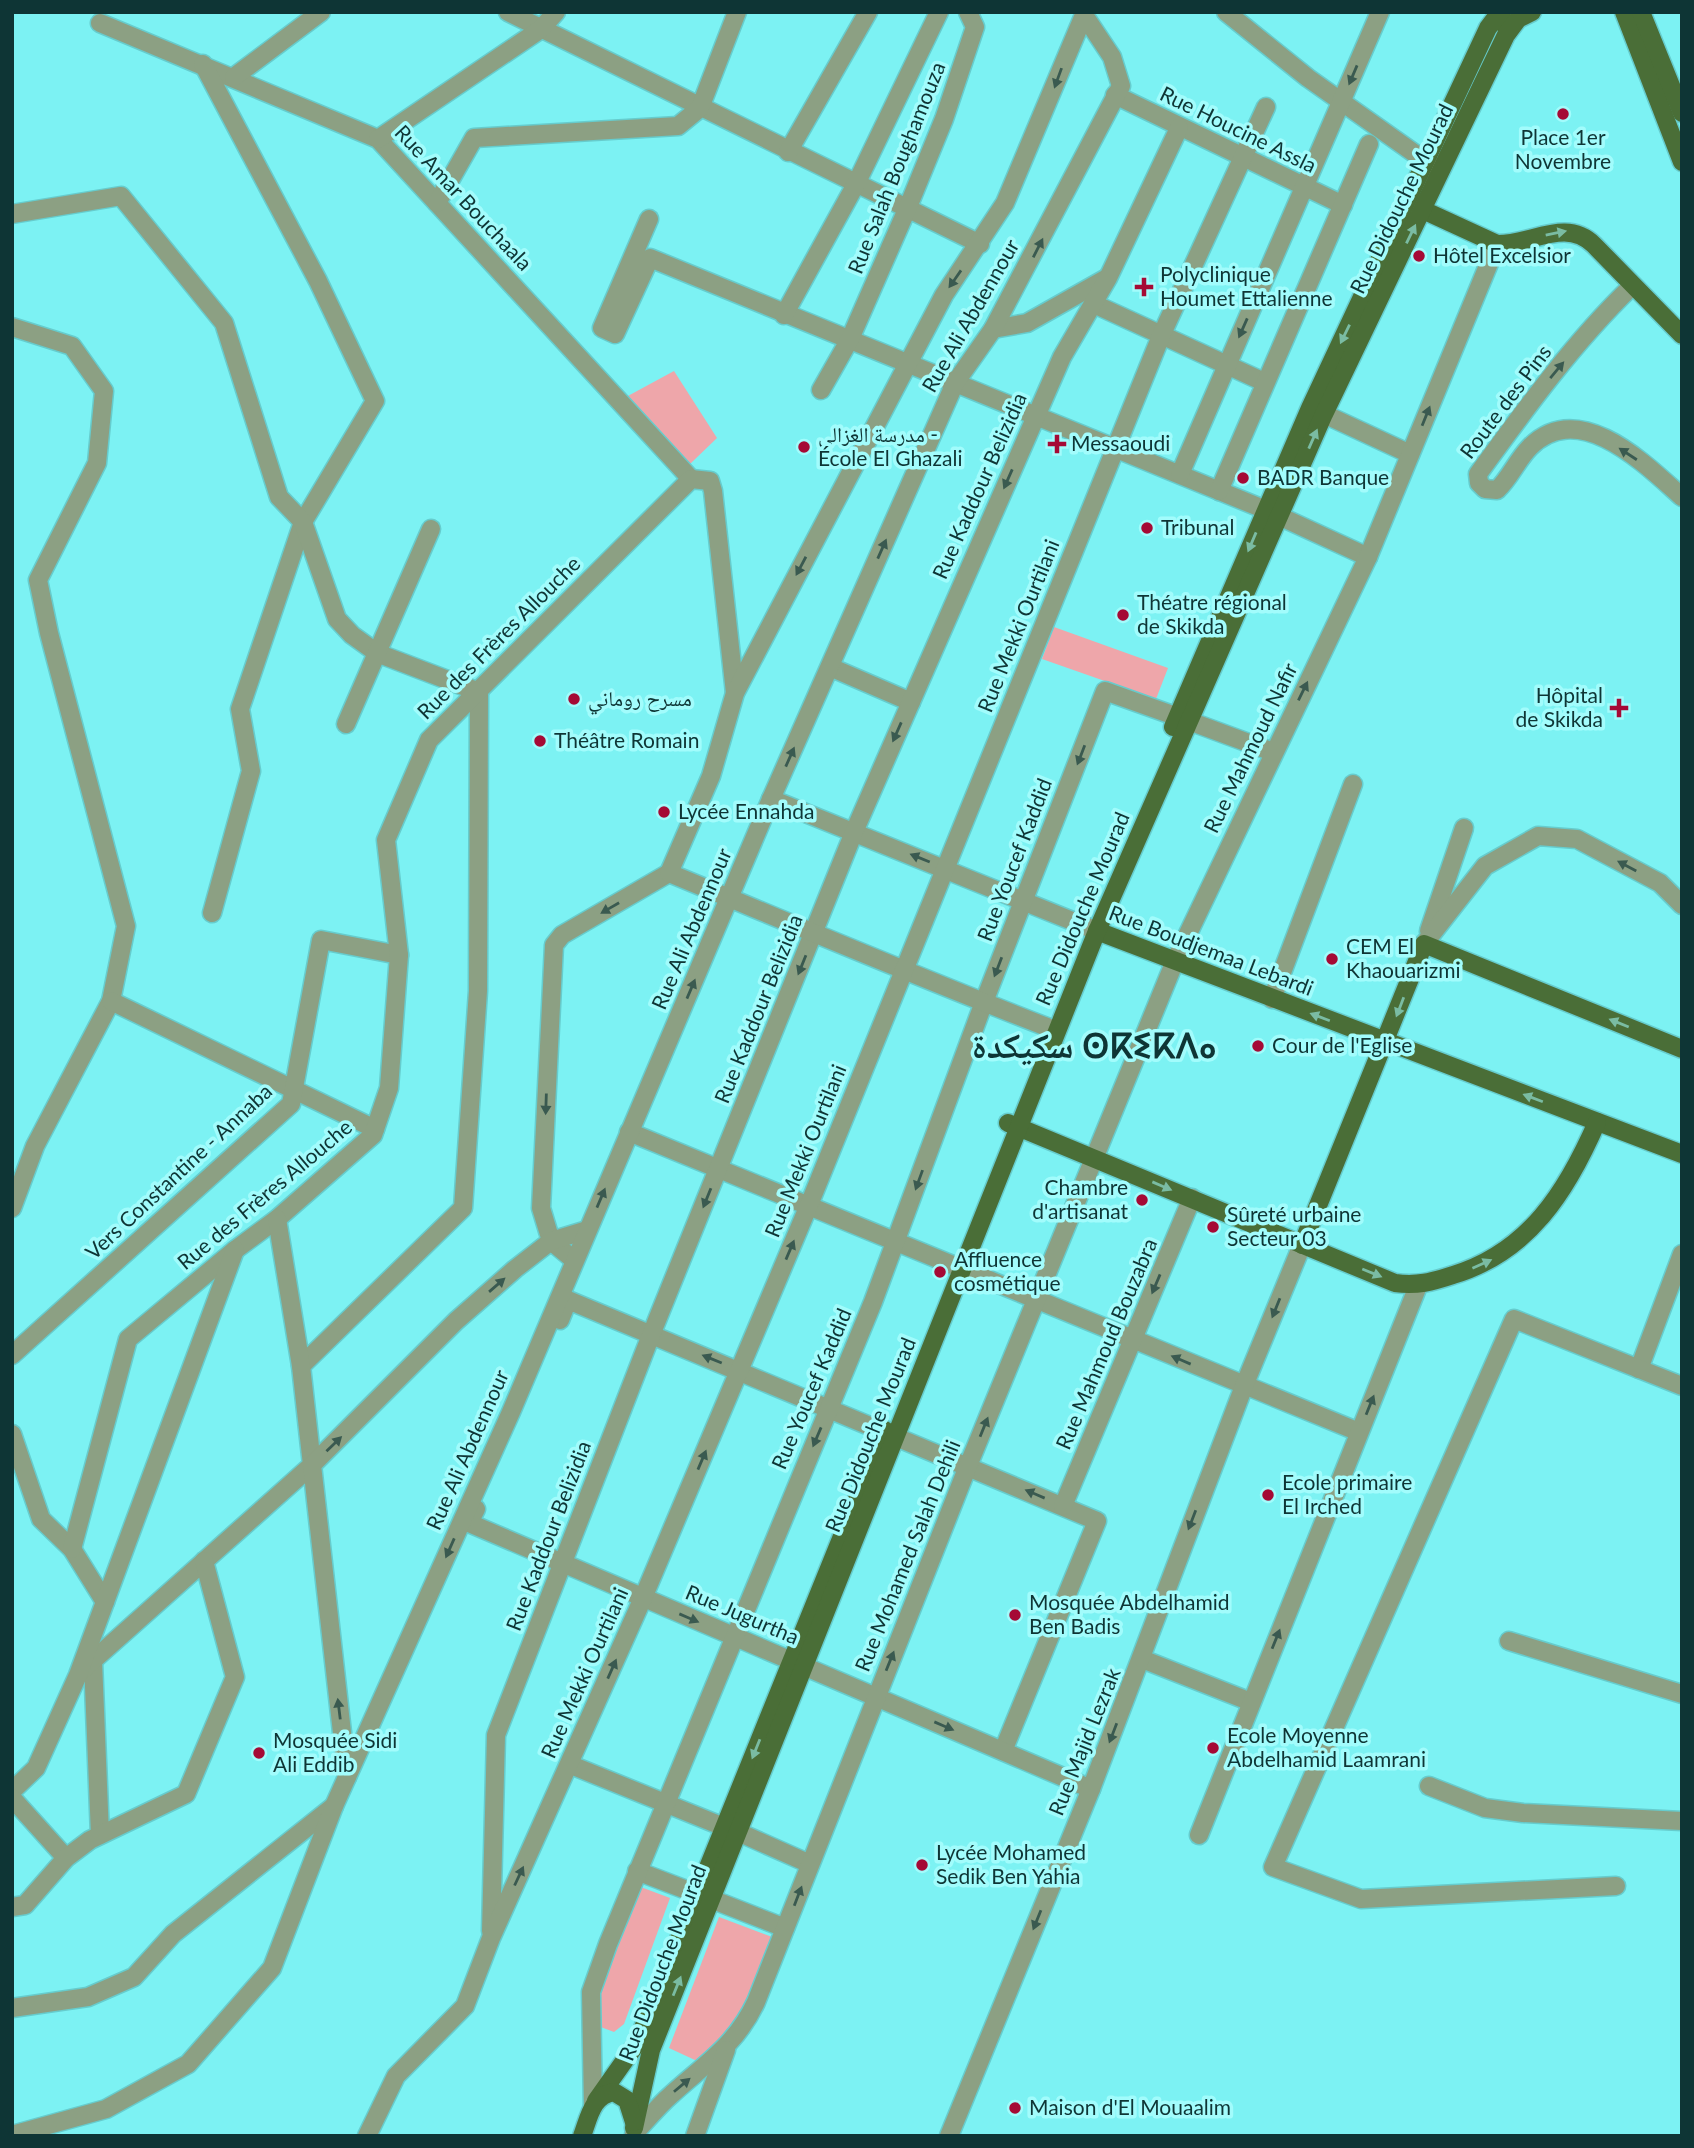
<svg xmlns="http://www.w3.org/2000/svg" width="1694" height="2148" font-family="Lato,'Noto Naskh Arabic','Noto Sans Tifinagh',sans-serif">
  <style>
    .green { fill: #eea6aa }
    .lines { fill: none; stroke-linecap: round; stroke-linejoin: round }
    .minor-casing { stroke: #66cccd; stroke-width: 21 }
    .major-casing { stroke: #66cccd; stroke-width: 21 }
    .minor { stroke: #8ca083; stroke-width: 18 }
    .major { stroke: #4a6e37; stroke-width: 18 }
    .oneway { fill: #3a5a50 }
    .oneway2 { fill: #7abca3 }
    .poi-dot { fill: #a50a35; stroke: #a2fcfc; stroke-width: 2.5 }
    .labels { text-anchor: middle; stroke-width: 7; stroke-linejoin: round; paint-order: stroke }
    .street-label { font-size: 21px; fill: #0e3535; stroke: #a2fcfc }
    .poi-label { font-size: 21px; fill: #0e3535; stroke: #a2fcfc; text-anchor: start }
    .town-label { font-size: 35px; font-weight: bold; fill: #0e3535; stroke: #a2fcfc }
  </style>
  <rect width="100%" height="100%" fill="#7cf2f3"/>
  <!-- green -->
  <g class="green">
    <polygon points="674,371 717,438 690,464 680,461 626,397"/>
    <polygon points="1054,627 1168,668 1156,699 1042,659"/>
    <polygon points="638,1886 670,1898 624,2024 614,2032 598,2026 595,1995"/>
    <polygon points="719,1917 775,1938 740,2023 697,2061 669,2048"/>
  </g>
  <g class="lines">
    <defs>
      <g id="minor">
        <polyline points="508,12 980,244"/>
        <polyline points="1226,12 1308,78 1438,170"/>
        <polyline points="100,23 378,139 691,479"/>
        <polyline points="203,64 318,281 375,401 303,522 240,709 251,771 212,913"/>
        <polyline points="234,77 321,12"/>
        <polyline points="1115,95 1343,205"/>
        <polyline points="378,139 541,29 556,12"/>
        <polyline points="788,152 868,12"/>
        <polyline points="437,203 474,138 678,126 700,108 737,12"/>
        <polyline points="12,214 121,196 224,323 279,497 303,522 337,619 352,635 377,653 479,692 478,991 463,1208 301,1366"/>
        <polyline points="649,219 602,328 615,334 650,258 1266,510 1368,557"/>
        <path d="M 1632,286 C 1574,342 1526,408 1478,474 L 1479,483 L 1485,489 L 1497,490 C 1510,478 1517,460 1530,447 C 1579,398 1644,463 1682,497"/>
        <polyline points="1094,304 1264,382"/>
        <polyline points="784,315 856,184 939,12"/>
        <polyline points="12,327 72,346 104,391 97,463 38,580 49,633 126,926 111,1001 35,1146 12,1208"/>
        <polyline points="993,329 1027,323 1107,278"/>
        <polyline points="821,390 850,339 908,207 944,119 975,27 968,12"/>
        <polyline points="1324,414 1410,454"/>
        <polyline points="1180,474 1380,12"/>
        <polyline points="1219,491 1369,144"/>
        <polyline points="830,667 911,702"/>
        <polyline points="1189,721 1273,752"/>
        <polyline points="346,724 431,529"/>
        <polyline points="771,799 1097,931"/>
        <polyline points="1429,931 1464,828"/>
        <polyline points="1424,944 1485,866 1538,836 1577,839 1660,883 1682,905"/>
        <polyline points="1272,999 1353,784"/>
        <polyline points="111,1001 375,1129"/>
        <polyline points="629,1132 1359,1432"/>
        <polyline points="574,1260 551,1241 541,1208 554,945 562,935 669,873"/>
        <polyline points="560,1320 568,1300 1097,1521 1003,1751"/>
        <polyline points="12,1355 291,1104 321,940 399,955"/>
        <polyline points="1639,1369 1682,1254"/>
        <polyline points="12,1434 41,1519 72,1549 105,1602"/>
        <polyline points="1063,1506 1192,1198"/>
        <polyline points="476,1509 469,1523 1091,1789"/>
        <polyline points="72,1549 128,1339 235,1250 277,1219 373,1135 389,1088 399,955 386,840 429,740 691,479 710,481 713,491 735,693"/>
        <polyline points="1509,1641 1682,1694"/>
        <polyline points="1142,1659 1251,1702"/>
        <polyline points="93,1661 100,1835"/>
        <polyline points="80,1672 312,1465 301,1366 277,1219"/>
        <polyline points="571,1765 724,1827"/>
        <polyline points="347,1777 312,1465 456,1321 515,1269 551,1241 587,1230"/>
        <polyline points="1429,1786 1485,1808 1523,1813 1682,1821"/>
        <polyline points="12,1791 36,1768 78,1675 235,1250"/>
        <polyline points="12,1798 66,1858"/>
        <polyline points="738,1832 810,1864"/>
        <polyline points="1199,1835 1418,1286"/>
        <polyline points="637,1871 697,1894"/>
        <polyline points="1616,1886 1361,1899 1273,1867 1514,1319 1682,1386"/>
        <polyline points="711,1899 785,1928"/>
        <polyline points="12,1907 25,1905 66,1858 90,1840 186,1794 235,1677 204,1561"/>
        <polyline points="491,1931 496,1735 651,1335 854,832 1062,357 1108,278 1179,128"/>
        <polyline points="12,2008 88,1997 134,1977 173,1934 334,1806"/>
        <polyline points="593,2107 591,1992 608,1944 873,1302 984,1002 1105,691 1178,717"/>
        <path d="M 634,2134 C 646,2121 658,2106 672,2094 C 706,2063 736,2045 756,2002 L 968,1466 L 1175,961 L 1368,557 L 1497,244"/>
        <path d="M 12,2135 L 106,2109 L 188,2064 L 272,1968 L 334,1806 L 511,1412 L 771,799 L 955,383 L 993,329 L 1121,86 L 1112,57 L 1084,15 L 1005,203 L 944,295 L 735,693 L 711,776 L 669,873 C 795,925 920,978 1047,1027"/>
        <polyline points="367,2136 396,2076 465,2006 491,1938 643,1598 809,1205 1161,336 1266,107"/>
        <polyline points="695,2136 726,2050"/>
        <polyline points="949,2136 1091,1789 1244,1386 1302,1245"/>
      </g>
      <g id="major">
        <polyline points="1624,12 1682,162"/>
        <polyline points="1641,12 1682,113"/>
        <path d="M 1423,210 L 1497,244 C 1531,245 1566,217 1594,245 L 1682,335"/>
        <polyline points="1173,727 1310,408 1488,28 1500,12 1508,32"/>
        <polyline points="1097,931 1682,1154"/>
        <path d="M 1008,1123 L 1395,1283 C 1417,1286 1432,1282 1453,1275 C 1529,1252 1567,1191 1597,1122"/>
        <polyline points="1302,1245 1424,944 1682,1049"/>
        <polyline points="596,2101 637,2043 885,1430"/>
        <polyline points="634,2128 651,2050 1097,931 1324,414 1506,35 1518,19 1532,12"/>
        <path d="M 582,2136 C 589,2118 592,2095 614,2092 L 627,2100 L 634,2122"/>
      </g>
    </defs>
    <!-- minor casing -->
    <use href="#minor" class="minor-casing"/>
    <!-- major casing -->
    <use href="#major" class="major-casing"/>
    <!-- minor -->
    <use href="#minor" class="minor"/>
    <!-- major -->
    <use href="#major" class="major"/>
  </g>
  <!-- one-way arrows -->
  <defs><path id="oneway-solid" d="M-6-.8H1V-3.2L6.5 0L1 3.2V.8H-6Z" transform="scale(1.75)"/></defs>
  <g class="oneway">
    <use href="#oneway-solid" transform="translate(1353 75) rotate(113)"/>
    <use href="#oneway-solid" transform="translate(1058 78) rotate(110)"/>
    <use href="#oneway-solid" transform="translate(1038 248) rotate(-63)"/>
    <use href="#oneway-solid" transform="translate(955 279) rotate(125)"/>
    <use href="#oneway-solid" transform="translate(1243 328) rotate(114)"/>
    <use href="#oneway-solid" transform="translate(1557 370) rotate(-50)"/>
    <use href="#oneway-solid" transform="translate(1426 416) rotate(-68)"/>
    <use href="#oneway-solid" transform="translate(1628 454) rotate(-147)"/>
    <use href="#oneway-solid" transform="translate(1008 479) rotate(114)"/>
    <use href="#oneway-solid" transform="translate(882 549) rotate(-66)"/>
    <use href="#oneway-solid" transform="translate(801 566) rotate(118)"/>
    <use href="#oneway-solid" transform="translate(1303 691) rotate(-64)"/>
    <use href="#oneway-solid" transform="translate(897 732) rotate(114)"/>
    <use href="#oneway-solid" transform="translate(1081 755) rotate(111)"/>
    <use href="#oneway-solid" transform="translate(790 757) rotate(-66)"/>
    <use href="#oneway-solid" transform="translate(920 858) rotate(-158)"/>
    <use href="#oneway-solid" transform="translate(1627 866) rotate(-152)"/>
    <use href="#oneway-solid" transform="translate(610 908) rotate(150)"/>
    <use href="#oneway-solid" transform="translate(802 965) rotate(112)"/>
    <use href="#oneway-solid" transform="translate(998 967) rotate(111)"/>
    <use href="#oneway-solid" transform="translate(691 989) rotate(-67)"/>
    <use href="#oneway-solid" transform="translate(546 1104) rotate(92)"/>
    <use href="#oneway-solid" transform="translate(919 1180) rotate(110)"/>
    <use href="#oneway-solid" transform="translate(601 1198) rotate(-67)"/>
    <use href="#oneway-solid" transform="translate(707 1198) rotate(112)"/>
    <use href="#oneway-solid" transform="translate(790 1250) rotate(-67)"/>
    <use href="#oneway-solid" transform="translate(1156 1284) rotate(113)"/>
    <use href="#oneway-solid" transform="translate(497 1285) rotate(-41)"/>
    <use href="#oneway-solid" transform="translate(1276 1308) rotate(112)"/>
    <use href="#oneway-solid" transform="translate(712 1359) rotate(-158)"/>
    <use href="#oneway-solid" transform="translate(1181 1360) rotate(-157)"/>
    <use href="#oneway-solid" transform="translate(1370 1405) rotate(-68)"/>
    <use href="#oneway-solid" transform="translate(984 1427) rotate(-68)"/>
    <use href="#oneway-solid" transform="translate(817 1437) rotate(113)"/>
    <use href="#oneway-solid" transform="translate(334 1444) rotate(-44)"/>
    <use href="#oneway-solid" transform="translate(702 1460) rotate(-67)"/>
    <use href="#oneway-solid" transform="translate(1035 1494) rotate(-157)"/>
    <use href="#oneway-solid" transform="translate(1192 1520) rotate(111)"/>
    <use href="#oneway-solid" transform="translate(450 1548) rotate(114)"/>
    <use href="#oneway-solid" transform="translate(689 1618) rotate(23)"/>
    <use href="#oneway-solid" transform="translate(1276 1639) rotate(-68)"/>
    <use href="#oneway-solid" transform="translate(890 1661) rotate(-68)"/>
    <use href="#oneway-solid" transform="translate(612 1669) rotate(-66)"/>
    <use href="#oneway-solid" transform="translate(339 1709) rotate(-97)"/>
    <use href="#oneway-solid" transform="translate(944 1726) rotate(23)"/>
    <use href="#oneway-solid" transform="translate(1113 1733) rotate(111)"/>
    <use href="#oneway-solid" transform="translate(519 1876) rotate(-65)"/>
    <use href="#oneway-solid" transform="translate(798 1896) rotate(-69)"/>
    <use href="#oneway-solid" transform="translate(1037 1920) rotate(112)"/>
    <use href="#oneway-solid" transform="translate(682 2085) rotate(-40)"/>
  </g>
  <g class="oneway2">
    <use href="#oneway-solid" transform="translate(1556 233) rotate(-11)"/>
    <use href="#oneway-solid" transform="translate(1411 234) rotate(-64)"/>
    <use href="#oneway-solid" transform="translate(1345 334) rotate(116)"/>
    <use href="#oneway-solid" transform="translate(1313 439) rotate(-66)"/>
    <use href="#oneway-solid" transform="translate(1252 542) rotate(113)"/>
    <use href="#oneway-solid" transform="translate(1400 1007) rotate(111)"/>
    <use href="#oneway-solid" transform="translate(1320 1017) rotate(-159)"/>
    <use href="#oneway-solid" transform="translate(1619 1023) rotate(-158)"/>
    <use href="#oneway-solid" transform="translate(1533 1098) rotate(-159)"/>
    <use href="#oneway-solid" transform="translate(1162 1186) rotate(23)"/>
    <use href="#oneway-solid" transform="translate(1482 1264) rotate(-24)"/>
    <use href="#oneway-solid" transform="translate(1372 1273) rotate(22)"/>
    <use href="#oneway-solid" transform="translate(756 1749) rotate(112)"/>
    <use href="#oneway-solid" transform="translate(677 1986) rotate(-68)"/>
  </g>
  <!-- markers -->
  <g class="poi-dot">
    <circle cx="1563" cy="114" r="7"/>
    <circle cx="1419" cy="256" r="7"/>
    <path d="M1140.5 276.5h7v7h7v7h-7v7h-7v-7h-7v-7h7z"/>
    <path d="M1053.5 433.5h7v7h7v7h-7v7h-7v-7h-7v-7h7z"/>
    <circle cx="804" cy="447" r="7"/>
    <circle cx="1243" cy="478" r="7"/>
    <circle cx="1147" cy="528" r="7"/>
    <circle cx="1123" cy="615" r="7"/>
    <circle cx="574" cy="699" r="7"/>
    <path d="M1615.5 697.5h7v7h7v7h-7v7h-7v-7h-7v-7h7z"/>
    <circle cx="540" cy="741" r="7"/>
    <circle cx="664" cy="812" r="7"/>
    <circle cx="1332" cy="959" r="7"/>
    <circle cx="1258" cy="1046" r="7"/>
    <circle cx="1142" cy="1200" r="7"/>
    <circle cx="1213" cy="1227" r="7"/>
    <circle cx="940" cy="1272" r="7"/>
    <circle cx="1268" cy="1495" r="7"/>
    <circle cx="1015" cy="1615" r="7"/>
    <circle cx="1213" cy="1748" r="7"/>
    <circle cx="259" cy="1753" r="7"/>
    <circle cx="922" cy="1865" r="7"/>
    <circle cx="1015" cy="2108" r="7"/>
  </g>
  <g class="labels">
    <!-- street labels -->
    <g class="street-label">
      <text transform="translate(1238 130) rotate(26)" y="7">Rue Houcine Assla</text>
      <text transform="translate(897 168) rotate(-68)" y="7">Rue Salah Boughamouza</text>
      <text transform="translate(463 198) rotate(47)" y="7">Rue Amar Bouchaala</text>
      <text transform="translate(1402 199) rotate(-64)" y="7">Rue Didouche Mourad</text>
      <text transform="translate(971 316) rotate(-60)" y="7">Rue Ali Abdennour</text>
      <text transform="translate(1506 402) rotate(-53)" y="7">Route des Pins</text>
      <text transform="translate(980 486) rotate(-66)" y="7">Rue Kaddour Belizidia</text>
      <text transform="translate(1019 626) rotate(-68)" y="7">Rue Mekki Ourtilani</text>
      <text transform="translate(499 638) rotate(-45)" y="7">Rue des Frères Allouche</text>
      <text transform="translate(1251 748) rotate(-64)" y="7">Rue Mahmoud Nafir</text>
      <text transform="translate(1015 860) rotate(-69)" y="7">Rue Youcef Kaddid</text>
      <text transform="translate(1083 909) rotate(-67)" y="7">Rue Didouche Mourad</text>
      <text transform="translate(692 929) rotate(-67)" y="7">Rue Ali Abdennour</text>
      <text transform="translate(1211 951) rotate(21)" y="7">Rue Boudjemaa Lebardi</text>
      <text transform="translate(759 1009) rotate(-68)" y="7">Rue Kaddour Belizidia</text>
      <text transform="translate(806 1151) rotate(-68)" y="7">Rue Mekki Ourtilani</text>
      <text transform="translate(179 1172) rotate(-43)" y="7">Vers Constantine - Annaba</text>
      <text transform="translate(265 1195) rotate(-40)" y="7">Rue des Frères Allouche</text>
      <text transform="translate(1107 1344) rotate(-67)" y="7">Rue Mahmoud Bouzabra</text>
      <text transform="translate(812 1389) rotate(-67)" y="7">Rue Youcef Kaddid</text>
      <text transform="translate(871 1435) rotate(-68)" y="7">Rue Didouche Mourad</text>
      <text transform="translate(468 1450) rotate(-66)" y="7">Rue Ali Abdennour</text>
      <text transform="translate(549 1536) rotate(-69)" y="7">Rue Kaddour Belizidia</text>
      <text transform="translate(908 1556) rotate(-68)" y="7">Rue Mohamed Salah Dehili</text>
      <text transform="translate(742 1615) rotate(23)" y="7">Rue Jugurtha</text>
      <text transform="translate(585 1673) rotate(-66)" y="7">Rue Mekki Ourtilani</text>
      <text transform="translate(1085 1742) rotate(-68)" y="7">Rue Majid Lezrak</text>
      <text transform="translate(663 1963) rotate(-69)" y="7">Rue Didouche Mourad</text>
    </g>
    <!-- poi labels -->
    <g class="poi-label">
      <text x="1563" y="145" text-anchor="middle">Place 1er<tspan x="1563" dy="24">Novembre</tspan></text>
      <text x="1433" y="263">Hôtel Excelsior</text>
      <text x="1160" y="282">Polyclinique<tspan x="1160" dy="24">Houmet Ettalienne</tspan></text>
      <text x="818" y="442">مدرسة الغزالي -<tspan x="818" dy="24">École El Ghazali</tspan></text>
      <text x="1071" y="451">Messaoudi</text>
      <text x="1257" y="485">BADR Banque</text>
      <text x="1161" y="535">Tribunal</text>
      <text x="1137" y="610">Théatre régional<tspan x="1137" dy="24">de Skikda</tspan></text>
      <text x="1603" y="703" text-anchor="end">Hôpital<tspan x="1603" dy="24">de Skikda</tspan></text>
      <text x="588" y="706">مسرح روماني</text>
      <text x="554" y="748">Théâtre Romain</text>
      <text x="678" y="819">Lycée Ennahda</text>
      <text x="1346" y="954">CEM El<tspan x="1346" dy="24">Khaouarizmi</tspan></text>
      <text x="1272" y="1053">Cour de l'Eglise</text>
      <text x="1128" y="1195" text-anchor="end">Chambre<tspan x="1128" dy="24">d'artisanat</tspan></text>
      <text x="1227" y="1222">Sûreté urbaine<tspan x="1227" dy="24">Secteur 03</tspan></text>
      <text x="954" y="1267">Affluence<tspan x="954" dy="24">cosmétique</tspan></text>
      <text x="1282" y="1490">Ecole primaire<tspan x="1282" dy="24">El Irched</tspan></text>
      <text x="1029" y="1610">Mosquée Abdelhamid<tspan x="1029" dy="24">Ben Badis</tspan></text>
      <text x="1227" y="1743">Ecole Moyenne<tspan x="1227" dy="24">Abdelhamid Laamrani</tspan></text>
      <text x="273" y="1748">Mosquée Sidi<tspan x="273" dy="24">Ali Eddib</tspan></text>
      <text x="936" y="1860">Lycée Mohamed<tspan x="936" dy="24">Sedik Ben Yahia</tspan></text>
      <text x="1029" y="2115">Maison d'El Mouaalim</text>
    </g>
    <!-- town labels -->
    <g class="town-label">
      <text x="1094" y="1058">سكيكدة ⵙⴽⵉⴽⴷⴰ</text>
    </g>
  </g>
  <!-- border -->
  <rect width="1694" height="2148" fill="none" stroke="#0e3535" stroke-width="28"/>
</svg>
